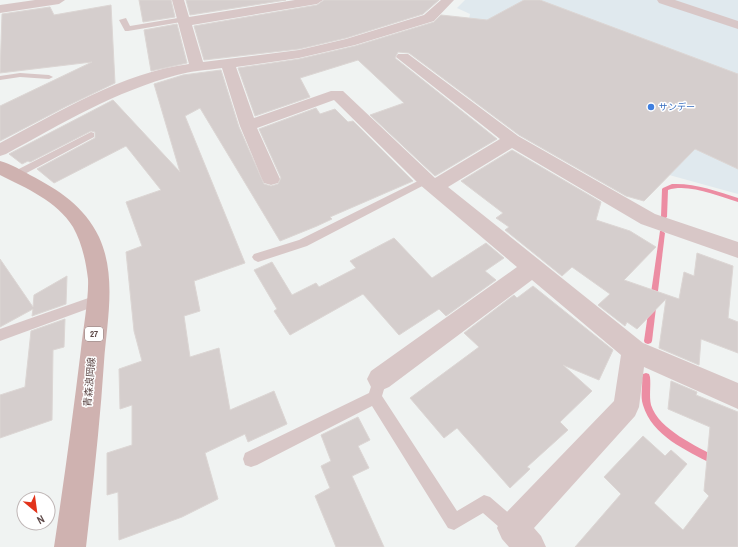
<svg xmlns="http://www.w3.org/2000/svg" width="738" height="547" font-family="'Archivo Narrow','Noto Sans JP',sans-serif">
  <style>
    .commercial { fill: #e0e9ee }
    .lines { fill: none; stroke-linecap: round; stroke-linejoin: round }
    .stream { fill: #ec8da3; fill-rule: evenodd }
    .building { fill: #d5cecd; stroke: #dcd6d4 }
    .lane { fill: #d8c7c7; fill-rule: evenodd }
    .street { fill: #d8c7c7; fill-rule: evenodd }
    .primary { fill: #cfb2b0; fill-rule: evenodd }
    .shop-dot { fill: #3f7fe0; stroke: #fff; stroke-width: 1.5 }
    .labels { text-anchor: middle; stroke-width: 3; stroke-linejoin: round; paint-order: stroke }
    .far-shop-label { font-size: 9px; fill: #366cbe; stroke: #fff; text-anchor: start }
    .shield { fill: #fff; stroke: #8e807f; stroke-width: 1 }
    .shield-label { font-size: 9px; font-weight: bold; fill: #5e4948 }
    .street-label { font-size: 10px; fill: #5e4948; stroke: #fff }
  </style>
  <rect width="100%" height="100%" fill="#f0f3f2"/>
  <!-- commercial -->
  <polygon class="commercial" points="465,0 738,0 738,194 651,170 463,48 470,14 457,8"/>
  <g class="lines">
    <!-- stream -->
    <g class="stream">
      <path d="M 672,184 C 695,183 716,191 738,198 L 738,202 C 718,196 688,183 668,190 L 667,217 L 664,219 L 661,217 L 662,189 L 663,188 Z"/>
      <polygon points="660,231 662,231 665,233 652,341 651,343 648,344 645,343 644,341"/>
      <path d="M 646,373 L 649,374 L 650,377 C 651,386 649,396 651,405 C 659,430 697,446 718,458 L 720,461 L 718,464 L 715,466 L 712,464 C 686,450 652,436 643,405 C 640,396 643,386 642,377 L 643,374 Z"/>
    </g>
  </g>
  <!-- building -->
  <g class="building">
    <polygon points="139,0 171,0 175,17 143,22"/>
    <polygon points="186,0 286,0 190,15"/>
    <polygon points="324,0 439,0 423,14 346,38 299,49 204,60 194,26 317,5"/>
    <polygon points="524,0 540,0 738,74 738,169 695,149 644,201 626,196 519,135 409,53 398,52 395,58 497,139 435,176 370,115 404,103 358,60 300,78 310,97 255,116 238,68 299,59 355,46 434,22 441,15 487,20"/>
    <polygon points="111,5 115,83 67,106 0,141 0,106 92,62 0,73 2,14 50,7 54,15"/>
    <polygon points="177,24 187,63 151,71 144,30"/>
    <polygon points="221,70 239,127 264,184 271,186 278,184 281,178 259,129 316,108 320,114 335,109 348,122 353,121 413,181 330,217 332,219 317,226 280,241 200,108 185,116 245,263 194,281 200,311 184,316 190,357 219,348 230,410 274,391 287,424 248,442 245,434 205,453 218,499 182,517 119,540 118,492 107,495 107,453 132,445 132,405 120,409 119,369 142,361 134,331 126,252 142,246 126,202 161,190 126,146 54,183 37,169 95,138 95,132 91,131 30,162 28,161 22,164 9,154 113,100 180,172 154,84 183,75"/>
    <polygon points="512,150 601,202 596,220 630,231 656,247 624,280 679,299 684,272 694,276 697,253 733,266 728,318 738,322 738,353 701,339 699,365 659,348 666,299 637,329 627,322 625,326 598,305 610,294 572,267 562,276 505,230 509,227 496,218 503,213 461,181"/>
    <polygon points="394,238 432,278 486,243 504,258 485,271 496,280 446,316 439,309 399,335 363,294 290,335 274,311 277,309 254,270 272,262 292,295 316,283 319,287 356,268 350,261"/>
    <polygon points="0,259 33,307 34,295 67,276 66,304 32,316 33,309 0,327"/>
    <polygon points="533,286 613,350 599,380 563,365 592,391 560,422 568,430 527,467 530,469 510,488 457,428 444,438 410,398 479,347 464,333 514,295 517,298"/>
    <polygon points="65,319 64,347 53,350 52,420 0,438 0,395 25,387 31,331"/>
    <polygon points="671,381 697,392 696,395 738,412 738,547 575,547 621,494 604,477 643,436 665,456 671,450 687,464 654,503 683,530 709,496 704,491 710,427 668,409"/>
    <polygon points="358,417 370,440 358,446 369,468 352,476 384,547 336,547 315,496 330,488 321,466 331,461 321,435"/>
  </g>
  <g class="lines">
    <!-- lane -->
    <g class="lane">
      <polygon points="184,17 188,19 187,21 128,31 125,31 119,20 126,18 130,26"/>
      <polygon points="20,73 49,75 53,77 49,79 20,77 0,80 0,76"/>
      <polygon points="91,132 94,133 94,137 19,177 11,177 10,175 11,173"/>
      <polygon points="426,177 431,180 430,182 307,246 258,262 254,260 252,257 254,254 299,240"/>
      <polygon points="97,295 101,296 103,300 101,304 0,341 0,329"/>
      <polygon points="380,372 385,374 387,379 382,396 457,511 484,495 490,497 519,522 521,528 519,534 513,536 507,534 483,513 454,530 448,528 372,406 257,465 251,467 245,465 243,459 245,453 369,393 375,374"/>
    </g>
    <!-- street -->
    <g class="street">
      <polygon points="35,0 65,0 59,4 0,13 0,5"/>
      <path d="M 172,0 L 184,0 L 189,17 L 295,0 L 323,0 L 317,4 L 192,25 L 203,62 L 299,50 L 346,39 L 424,15 L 441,0 L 454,0 L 434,21 L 355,45 L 299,58 L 236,67 L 254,118 L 331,91 L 343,91 L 435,178 L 500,139 L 396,57 L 398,54 L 408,54 L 518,136 L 655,214 L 738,242 L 738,258 L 641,224 L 512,148 L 448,187 L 643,343 L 738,383 L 738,409 L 644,367 L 639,407 L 635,416 L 534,528 L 541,536 L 546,547 L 509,547 L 502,539 L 497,528 L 502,517 L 614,401 L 621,355 L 532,280 L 389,387 L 380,391 L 371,387 L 367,379 L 371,371 L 517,267 L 419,184 L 334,100 L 257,128 L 280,179 L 278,183 L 271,185 L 264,183 L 262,179 L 240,126 L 222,68 C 207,70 191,71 177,75 C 116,91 61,124 6,154 L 0,156 L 0,143 C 57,113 124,72 189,64 Z"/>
      <polygon points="657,0 675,0 738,21 738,29 659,3"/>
    </g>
    <!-- primary -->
    <path class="primary" d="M 0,161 C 11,164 21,170 30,175 C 59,190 84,206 99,237 C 117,276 107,321 104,362 C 100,424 93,485 86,547 L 54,547 C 64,481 73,415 81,349 C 83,330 89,297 88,279 C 86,262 82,243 73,227 C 57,201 26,188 0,175 Z"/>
  </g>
  <!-- markers -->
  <circle class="shop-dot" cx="651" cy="107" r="4"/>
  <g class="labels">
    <!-- far-shop labels -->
    <g class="far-shop-label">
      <text x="659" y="110">サンデー</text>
    </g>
    <!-- shield labels -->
    <rect class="shield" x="85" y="327" width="18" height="14" rx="3"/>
    <g class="shield-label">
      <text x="94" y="337">27</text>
    </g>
    <!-- street labels -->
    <g class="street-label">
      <text transform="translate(89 382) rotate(-85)" y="4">青森浪岡線</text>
    </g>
  </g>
  <!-- north arrow -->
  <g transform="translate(36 511) rotate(151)"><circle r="19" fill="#ffffff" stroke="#bfb6b6"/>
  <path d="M0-3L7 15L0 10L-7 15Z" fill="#e2331a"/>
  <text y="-6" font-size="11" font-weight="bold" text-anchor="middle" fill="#5e4948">N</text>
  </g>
</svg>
